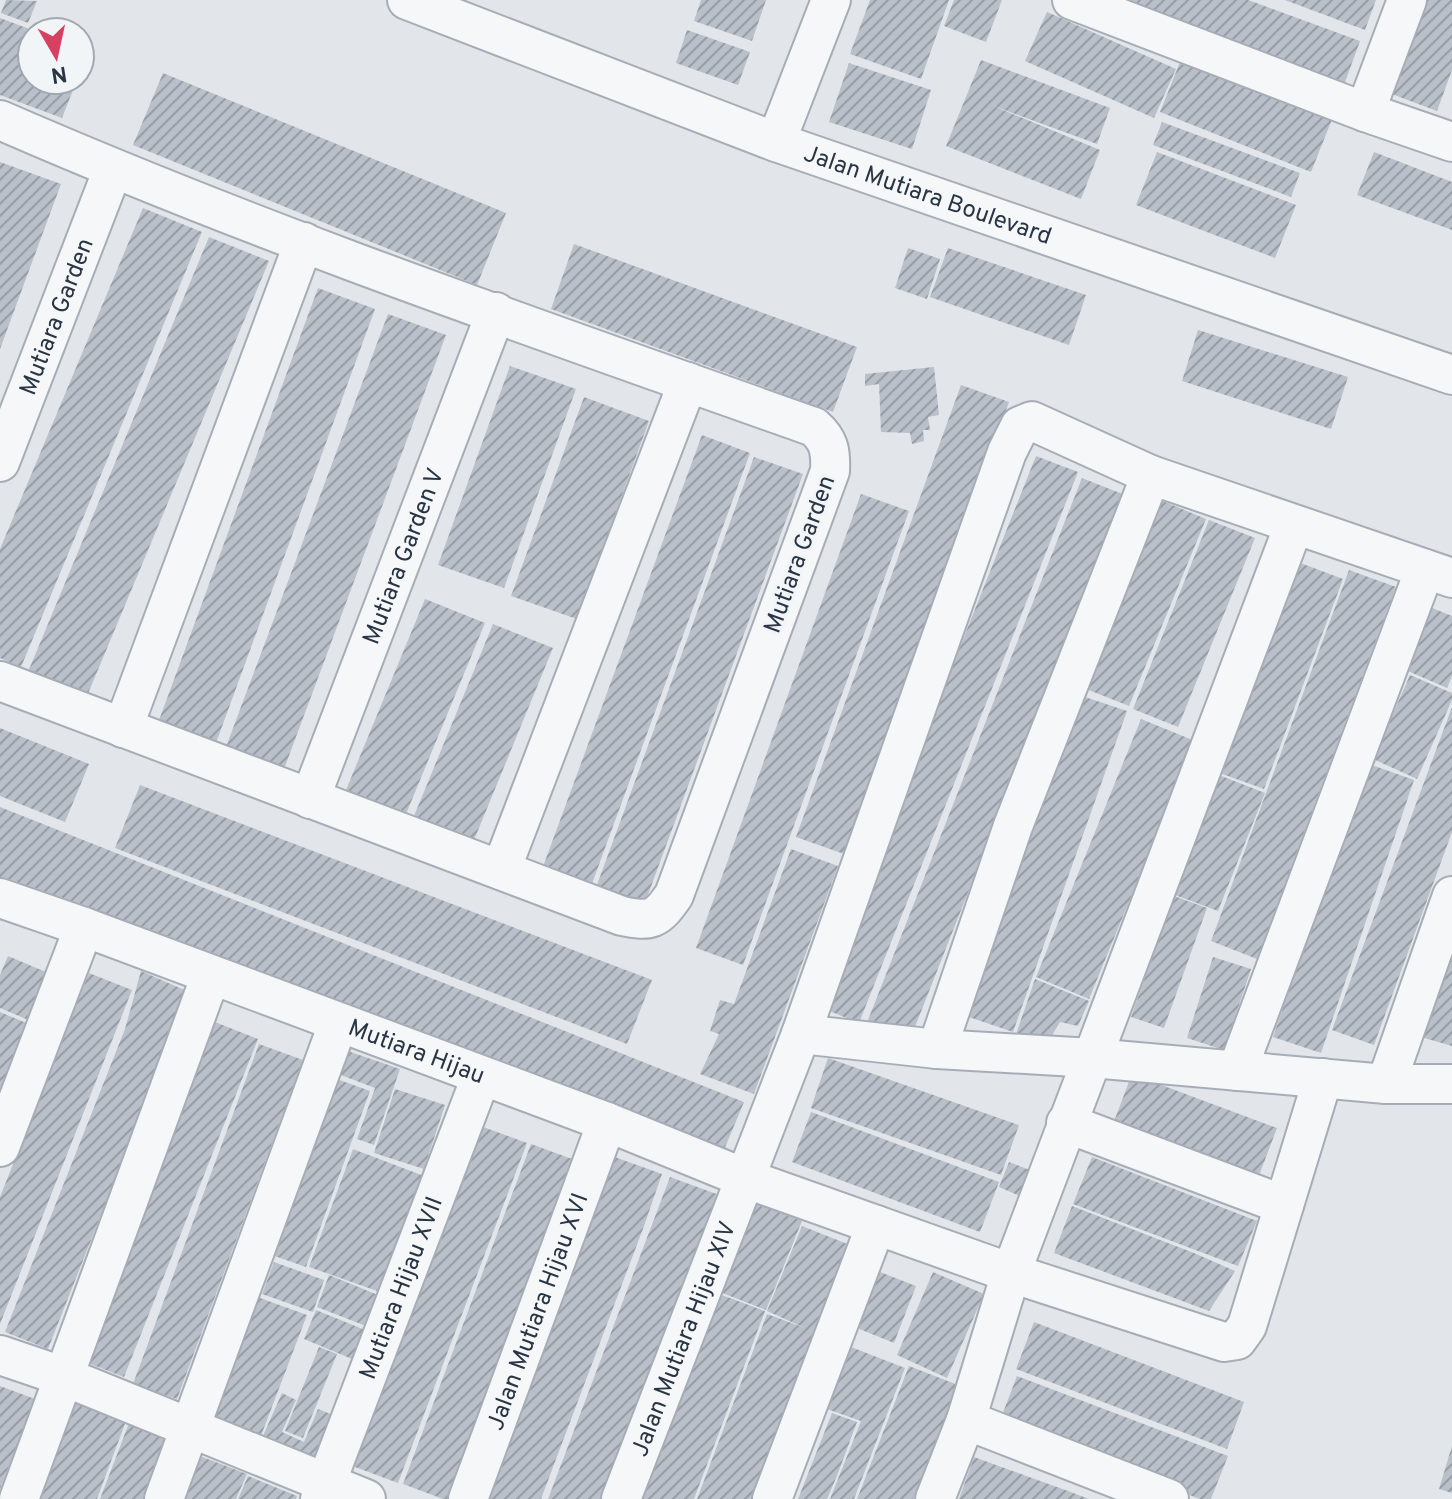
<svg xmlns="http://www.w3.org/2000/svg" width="1452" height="1499" font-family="Overpass,sans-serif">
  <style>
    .building { fill: url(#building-hatch) }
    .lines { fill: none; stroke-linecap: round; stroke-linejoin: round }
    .minor-casing { stroke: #a7adb6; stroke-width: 42 }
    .minor { stroke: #f5f7f9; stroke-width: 38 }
    .labels { text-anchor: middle; stroke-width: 6; stroke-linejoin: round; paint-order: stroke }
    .street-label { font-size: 24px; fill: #293544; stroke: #f2f5f8 }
  </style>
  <defs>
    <pattern id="building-hatch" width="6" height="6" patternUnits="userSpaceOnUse" patternTransform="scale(2)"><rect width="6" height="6" fill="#b9c0c9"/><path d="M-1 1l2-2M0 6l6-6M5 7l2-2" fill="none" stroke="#969da5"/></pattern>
  </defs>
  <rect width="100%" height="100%" fill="#e2e6eb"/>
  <!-- building -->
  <g class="building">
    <polygon points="6,0 37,1 28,23 1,13"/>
    <polygon points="701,0 766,0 752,41 694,21"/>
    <polygon points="870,0 949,0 921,79 850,54"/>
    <polygon points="954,0 1002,0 986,42 944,26"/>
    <polygon points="1115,0 1248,0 1360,41 1344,85"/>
    <polygon points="1285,0 1376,0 1365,30"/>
    <polygon points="1426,0 1452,0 1452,70 1437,111 1389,93"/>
    <polygon points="1047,12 1176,69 1154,118 1025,61"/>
    <polygon points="0,18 32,30 32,80 77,80 62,118 0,95"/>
    <polygon points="687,30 750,52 738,85 676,63"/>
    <polygon points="1182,57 1333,117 1311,172 1160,112"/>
    <polygon points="981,60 1110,108 1097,144 991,105 1100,150 1081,199 946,146"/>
    <polygon points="849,63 931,90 912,149 829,122"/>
    <polygon points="163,73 506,213 477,285 133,145"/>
    <polygon points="1162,122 1300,173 1291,197 1153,145"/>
    <polygon points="1157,152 1296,205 1275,258 1136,205"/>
    <polygon points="1374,152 1452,182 1452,230 1357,195"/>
    <polygon points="0,162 61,184 0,349"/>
    <polygon points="143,208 202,232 21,667 0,658 0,549"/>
    <polygon points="209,237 269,261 87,696 28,672"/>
    <polygon points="574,244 857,347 833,412 551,309"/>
    <polygon points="908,248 940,259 927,299 895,288"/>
    <polygon points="948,248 1086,295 1069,345 930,297"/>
    <polygon points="318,288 375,309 216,743 158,723"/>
    <polygon points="388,314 446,335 284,769 226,747"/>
    <polygon points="1198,330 1348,377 1331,429 1182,381"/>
    <polygon points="510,366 576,389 504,588 438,565"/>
    <polygon points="934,367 939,415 928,417 930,430 923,430 924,441 912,444 910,433 881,432 879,384 865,386 865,374"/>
    <polygon points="961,385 1009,402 844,854 796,837"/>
    <polygon points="584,397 649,421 577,619 511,596"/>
    <polygon points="702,435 750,453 590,889 541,872"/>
    <polygon points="1036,456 1078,472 859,1023 817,1006"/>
    <polygon points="754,457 803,474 642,911 594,893"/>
    <polygon points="1082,478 1125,495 909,1042 866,1025"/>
    <polygon points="861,494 909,511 743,965 696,948"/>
    <polygon points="1158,499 1206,519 1129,706 1081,687"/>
    <polygon points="1209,520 1255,538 1178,727 1133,709"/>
    <polygon points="1295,561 1343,579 1264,789 1214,771"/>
    <polygon points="1349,570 1396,587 1257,959 1211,941"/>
    <polygon points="425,599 485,623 406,814 346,790"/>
    <polygon points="1427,606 1452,616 1452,676 1447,688 1401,668"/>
    <polygon points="493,624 553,648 474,840 414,816"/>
    <polygon points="1410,675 1452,693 1452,700 1417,779 1373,759"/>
    <polygon points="1076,694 1127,711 1013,1032 963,1015"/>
    <polygon points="1452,707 1452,832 1374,1045 1332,1030"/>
    <polygon points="1141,719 1195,741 1089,999 1036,977"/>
    <polygon points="0,728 89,764 65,822 0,796"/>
    <polygon points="1366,763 1414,780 1321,1053 1273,1037"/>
    <polygon points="1214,773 1265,793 1218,911 1167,892"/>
    <polygon points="140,785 652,980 627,1044 115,848"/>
    <polygon points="0,807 744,1102 719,1162 0,878"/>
    <polygon points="791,849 838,866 754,1094 700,1074 719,1034 710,1031 720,1000 734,1004"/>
    <polygon points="1174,896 1207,908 1164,1028 1131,1017"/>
    <polygon points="1452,948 1452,1046 1421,1037"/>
    <polygon points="8,956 53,975 33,1022 0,1008 0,975"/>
    <polygon points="1213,957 1251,969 1224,1050 1187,1038"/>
    <polygon points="141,971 189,992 48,1349 5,1332 125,1029"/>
    <polygon points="89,973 132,990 0,1324 0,1197"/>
    <polygon points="1035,979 1089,1001 1078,1026 1060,1022 1045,1047 1014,1040"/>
    <polygon points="0,1012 36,1027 0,1116"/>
    <polygon points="215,1022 258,1039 124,1377 80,1360"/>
    <polygon points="259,1044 303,1060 177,1399 133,1384"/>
    <polygon points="342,1049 400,1069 374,1145 357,1139 375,1088 333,1072"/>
    <polygon points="828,1058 1019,1125 1001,1175 811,1108"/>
    <polygon points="1132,1074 1277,1128 1258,1178 1113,1124"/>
    <polygon points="334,1078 370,1091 306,1267 269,1254"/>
    <polygon points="395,1089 445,1105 424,1169 374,1153"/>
    <polygon points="811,1112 999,1182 980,1232 792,1162"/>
    <polygon points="475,1124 527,1143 398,1483 347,1464"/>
    <polygon points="531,1144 583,1163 457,1499 443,1499 403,1484"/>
    <polygon points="353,1149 424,1176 380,1292 309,1267"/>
    <polygon points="609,1155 662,1174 644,1226 541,1499 481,1499"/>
    <polygon points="1092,1157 1257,1221 1238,1266 1073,1204"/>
    <polygon points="1009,1162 1030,1170 1020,1196 999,1187"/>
    <polygon points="670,1177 722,1196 608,1499 548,1499"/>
    <polygon points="748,1200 802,1221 766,1310 712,1289"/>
    <polygon points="1072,1206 1194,1253 1235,1271 1209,1311 1054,1253"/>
    <polygon points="802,1226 855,1247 756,1499 697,1499 767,1314 805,1328 767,1311"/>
    <polygon points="274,1262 324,1280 313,1312 262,1294"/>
    <polygon points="875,1270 916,1286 894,1343 852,1326"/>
    <polygon points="933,1272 984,1294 947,1378 897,1355"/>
    <polygon points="329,1275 378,1295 366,1326 317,1307"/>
    <polygon points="714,1292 765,1311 694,1499 636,1499"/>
    <polygon points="252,1295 307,1315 259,1441 205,1420"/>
    <polygon points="316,1310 365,1330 352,1359 304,1339"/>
    <polygon points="1034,1322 1244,1402 1227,1449 1016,1369"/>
    <polygon points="319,1347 337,1354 303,1438 285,1431"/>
    <polygon points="851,1347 905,1368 854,1499 830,1499 861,1421 827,1409"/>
    <polygon points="909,1366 958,1385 913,1499 857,1499"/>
    <polygon points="1017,1376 1228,1456 1211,1499 1200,1499 999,1423"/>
    <polygon points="0,1386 35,1399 0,1489"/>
    <polygon points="282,1393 296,1400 282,1432 304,1442 318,1409 338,1417 314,1473 258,1447"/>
    <polygon points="70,1401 126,1421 97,1499 34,1499"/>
    <polygon points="832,1413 857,1422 837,1476 827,1499 798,1499"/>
    <polygon points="129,1423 176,1440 153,1499 100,1499"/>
    <polygon points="1452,1446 1452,1493 1439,1489"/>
    <polygon points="192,1453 247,1474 236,1499 173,1499"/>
    <polygon points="974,1457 1068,1491 1089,1499 959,1499"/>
    <polygon points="248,1476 297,1496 296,1499 238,1499"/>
  </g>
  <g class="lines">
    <defs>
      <g id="minor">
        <path id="s1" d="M 407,0 L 776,142 L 1452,375"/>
        <polyline points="1072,0 1365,112 1452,142"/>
        <polyline points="1365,112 1407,0"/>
        <path d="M 0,120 C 266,236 541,330 814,427 C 829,440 831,451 830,471 L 674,895 C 657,920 651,922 622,916 L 0,681"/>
        <polyline points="776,142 831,0"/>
        <path id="s2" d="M 0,462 L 113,169"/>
        <polyline points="123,728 304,242"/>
        <path id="s3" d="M 310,799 L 496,312"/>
        <polyline points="501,870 688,382"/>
        <path id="s4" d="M 0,898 L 84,927 L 607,1122 L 747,1179 L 1011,1273 L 1224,1342 L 1237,1340 L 1247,1326 L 1323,1078"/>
        <polyline points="801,1034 937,1049 1092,1058 1386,1084 1452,1084"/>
        <polyline points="937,1049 1013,826 1151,475"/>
        <polyline points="1237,1071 1425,569"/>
        <polyline points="1386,1084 1452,896"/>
        <polyline points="1066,1123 1284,1205"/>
        <polyline points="0,1147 84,927"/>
        <polyline points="0,1355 65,1377 366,1499"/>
        <polyline points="19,1499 211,975"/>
        <polyline points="164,1499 338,1024"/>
        <path id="s5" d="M 320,1499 L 481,1077"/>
        <path id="s6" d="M 468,1499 L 607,1122"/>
        <path id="s7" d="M 621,1499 L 801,1034 L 1007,452 L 1020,426 L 1032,421 L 1151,475 L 1452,578"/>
        <polyline points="772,1499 876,1225"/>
        <polyline points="935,1499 966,1420"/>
        <polyline points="1169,1499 966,1420 1011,1273 1294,525"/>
      </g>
    </defs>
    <!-- minor casing -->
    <use href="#minor" class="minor-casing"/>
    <!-- minor -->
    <use href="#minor" class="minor"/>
  </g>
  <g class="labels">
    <!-- street labels -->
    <g class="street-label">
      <text dy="8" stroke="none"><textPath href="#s1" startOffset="556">Jalan Mutiara Boulevard</textPath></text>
      <text dy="8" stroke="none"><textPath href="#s2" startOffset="156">Mutiara Garden</textPath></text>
      <text transform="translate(799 554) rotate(-70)" y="8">Mutiara Garden</text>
      <text dy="8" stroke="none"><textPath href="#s3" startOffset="260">Mutiara Garden V</textPath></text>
      <text dy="8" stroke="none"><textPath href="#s4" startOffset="444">Mutiara Hijau</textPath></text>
      <text dy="8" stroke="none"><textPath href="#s5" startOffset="226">Mutiara Hijau XVII</textPath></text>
      <text dy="8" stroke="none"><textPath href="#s6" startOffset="200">Jalan Mutiara Hijau XVI</textPath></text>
      <text dy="8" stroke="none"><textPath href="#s7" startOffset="172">Jalan Mutiara Hijau XIV</textPath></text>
    </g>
  </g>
  <!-- north arrow -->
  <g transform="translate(56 56) rotate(171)"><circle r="38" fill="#f2f5f8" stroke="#a2a8b0" stroke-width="2"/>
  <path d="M0-6L14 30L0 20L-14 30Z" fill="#d64162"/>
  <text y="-12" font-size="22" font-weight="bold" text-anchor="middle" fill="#293544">N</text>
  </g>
</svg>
